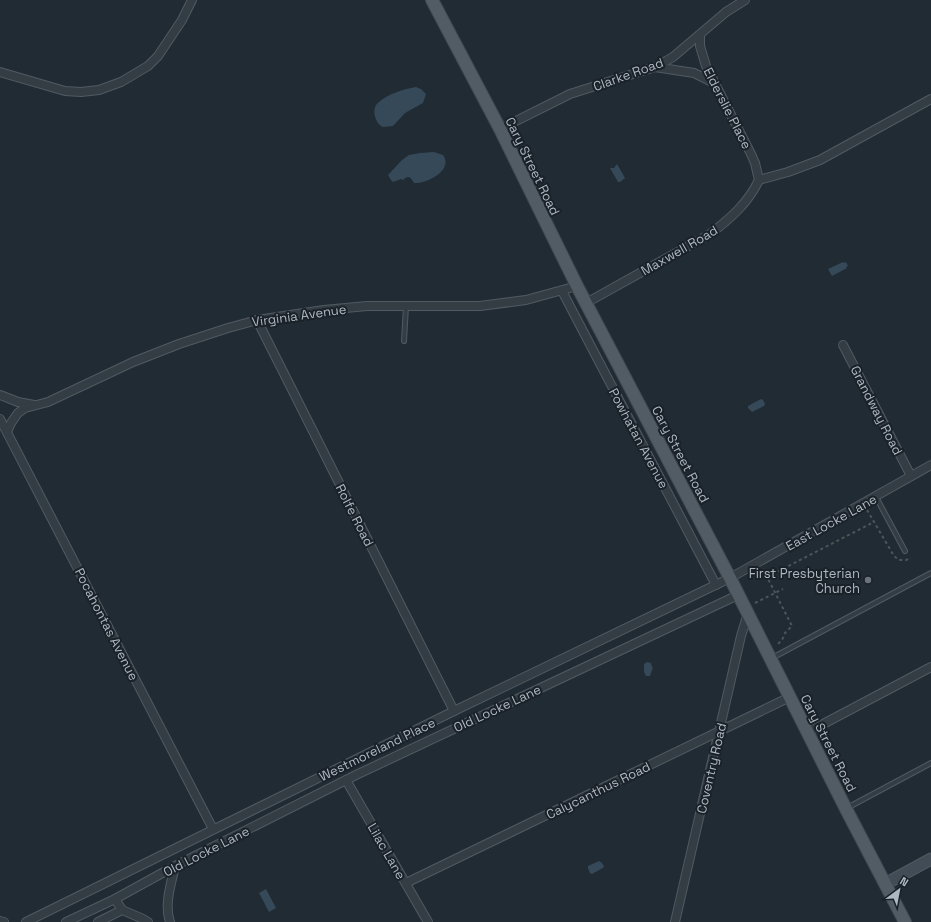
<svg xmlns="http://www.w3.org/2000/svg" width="931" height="922" font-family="'Space Grotesk',sans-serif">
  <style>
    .water { fill: #364959 }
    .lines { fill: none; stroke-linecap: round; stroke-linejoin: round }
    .lane-casing { stroke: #515a62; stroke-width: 6 }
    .street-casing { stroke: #515a62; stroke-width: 10 }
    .secondary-casing { stroke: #515a62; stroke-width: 13 }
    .primary-casing { stroke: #404850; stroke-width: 14 }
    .path { stroke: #465858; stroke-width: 2; stroke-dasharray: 3 3; stroke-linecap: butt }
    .lane { stroke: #343d44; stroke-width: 4 }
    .street { stroke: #343d44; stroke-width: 8 }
    .secondary { stroke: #424c56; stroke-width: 11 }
    .primary { stroke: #525c64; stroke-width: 12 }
    .worship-dot { fill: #6b7280; stroke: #1a2128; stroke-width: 1.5 }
    .labels { text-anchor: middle; stroke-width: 4; stroke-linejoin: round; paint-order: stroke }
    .street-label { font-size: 13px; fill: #aeb8c1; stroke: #1a2128 }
    .poi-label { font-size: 13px; fill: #aeb8c1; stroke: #1a2128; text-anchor: end }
  </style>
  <rect width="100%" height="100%" fill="#212b33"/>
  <!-- water -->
  <g class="water">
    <path d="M 416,87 L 421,89 L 426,94 L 423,103 L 405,113 L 393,126 C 390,126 386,127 383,127 C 375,124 371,108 378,103 C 387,94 404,89 416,87 Z"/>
    <path d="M 434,152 L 443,155 C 454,170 427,184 414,183 C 411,178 409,174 403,180 L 401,179 L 393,182 L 391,180 L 388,175 L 402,160 L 409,155 L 420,153 Z"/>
    <polygon points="617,164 625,178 620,182 618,182 610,168 614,168"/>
    <polygon points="843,262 844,263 846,262 848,266 846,267 847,268 832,276 828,269"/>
    <polygon points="761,399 763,400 765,404 764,406 752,412 748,408 748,406"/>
    <polygon points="647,662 651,663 652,667 653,667 650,676 646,676 644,672 644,664"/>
    <polygon points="599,861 601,862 604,866 603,868 592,874 590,873 588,868 588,866"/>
    <polygon points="266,889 276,908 269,912 259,893"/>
  </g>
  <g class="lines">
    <defs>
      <g id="lane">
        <polyline points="404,341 406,306"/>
        <polyline points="876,497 905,551"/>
        <polyline points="772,658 931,573"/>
        <polyline points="847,808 931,763"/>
      </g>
      <g id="street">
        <polyline points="700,35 700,46 706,66 751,154 755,163 759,180"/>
        <polyline points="655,67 694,73 714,83"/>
        <polyline points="0,72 65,91 81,92 99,90 121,82 148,66 158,56 182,20 192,0"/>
        <polyline points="500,129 570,94 655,67 673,57 726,12 745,0"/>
        <polyline points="562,291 716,585"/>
        <path d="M 586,303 L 710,234 C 731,218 748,203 759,180 L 788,172 L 820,160 L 931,99"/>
        <polyline points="257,320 454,711"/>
        <polyline points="843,345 911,476"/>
        <polyline points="0,395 18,402 34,405"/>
        <polyline points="0,419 213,829"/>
        <polyline points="7,432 11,423 18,413 25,408 48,402 133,362 179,344 228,328 257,320 324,310 367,306 480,306 526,300 577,286"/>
        <polyline points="808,732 931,667"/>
        <polyline points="346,780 428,922"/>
        <polyline points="406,883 790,697"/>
        <polyline points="115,899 122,910 141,918 148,922"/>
        <polyline points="0,921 4,922"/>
        <polyline points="26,922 454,711 730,578 931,465"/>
        <polyline points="66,922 115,899 175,866 356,775 738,595"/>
        <polyline points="98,922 122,910"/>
        <path d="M 170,922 C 164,905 171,884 175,866"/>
        <polyline points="675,922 741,636 748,613"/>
      </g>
      <polyline id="secondary" points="885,884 931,859"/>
      <polyline id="primary" points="432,0 500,129 577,286 730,578 846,809 905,922"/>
    </defs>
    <!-- lane casing -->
    <use href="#lane" class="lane-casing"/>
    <!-- street casing -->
    <use href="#street" class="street-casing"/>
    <!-- secondary casing -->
    <use href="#secondary" class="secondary-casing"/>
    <!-- primary casing -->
    <use href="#primary" class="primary-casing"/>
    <!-- path -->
    <g class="path">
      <polyline points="867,510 894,556 899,560 906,560 911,558"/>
      <polyline points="763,569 792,626 785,633 782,640 777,645"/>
      <polyline points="767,577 874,522"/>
      <polyline points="755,603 783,589"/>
    </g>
    <!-- lane -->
    <use href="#lane" class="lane"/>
    <!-- street -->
    <use href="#street" class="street"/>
    <!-- secondary -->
    <use href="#secondary" class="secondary"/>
    <!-- primary -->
    <use href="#primary" class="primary"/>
  </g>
  <!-- markers -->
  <circle class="worship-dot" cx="868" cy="580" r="4"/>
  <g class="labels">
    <!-- street labels -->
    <g class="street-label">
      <text transform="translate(628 74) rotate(-20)" y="5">Clarke Road</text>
      <text transform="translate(728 108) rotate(63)" y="5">Elderslie Place</text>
      <text transform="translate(533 166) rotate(64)" y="5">Cary Street Road</text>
      <text transform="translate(679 250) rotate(-30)" y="5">Maxwell Road</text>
      <text transform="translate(299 315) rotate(-8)" y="5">Virginia Avenue</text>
      <text transform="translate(877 410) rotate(63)" y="5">Grandway Road</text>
      <text transform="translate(639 438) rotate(62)" y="5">Powhatan Avenue</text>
      <text transform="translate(681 454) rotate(62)" y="5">Cary Street Road</text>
      <text transform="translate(355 515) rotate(63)" y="5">Rolfe Road</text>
      <text transform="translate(831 522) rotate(-29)" y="5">East Locke Lane</text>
      <text transform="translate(107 624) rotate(63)" y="5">Pocahontas Avenue</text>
      <text transform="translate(497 708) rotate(-25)" y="5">Old Locke Lane</text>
      <text transform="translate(829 743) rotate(63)" y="5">Cary Street Road</text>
      <text transform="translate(377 749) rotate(-26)" y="5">Westmoreland Place</text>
      <text transform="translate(711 768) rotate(-77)" y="5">Coventry Road</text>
      <text transform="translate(598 790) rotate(-26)" y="5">Calycanthus Road</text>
      <text transform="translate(206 851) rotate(-27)" y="5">Old Locke Lane</text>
      <text transform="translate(387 851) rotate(60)" y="5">Lilac Lane</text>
    </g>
    <!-- poi labels -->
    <g class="poi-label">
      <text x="860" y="578">First Presbyterian<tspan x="860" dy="15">Church</tspan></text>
    </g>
  </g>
  <!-- north arrow -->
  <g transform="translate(899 890) rotate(32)" stroke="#1a2128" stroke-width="3" paint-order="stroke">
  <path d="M0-3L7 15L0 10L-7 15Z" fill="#aeb8c1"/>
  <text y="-6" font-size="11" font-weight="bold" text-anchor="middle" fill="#aeb8c1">N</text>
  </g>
</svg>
